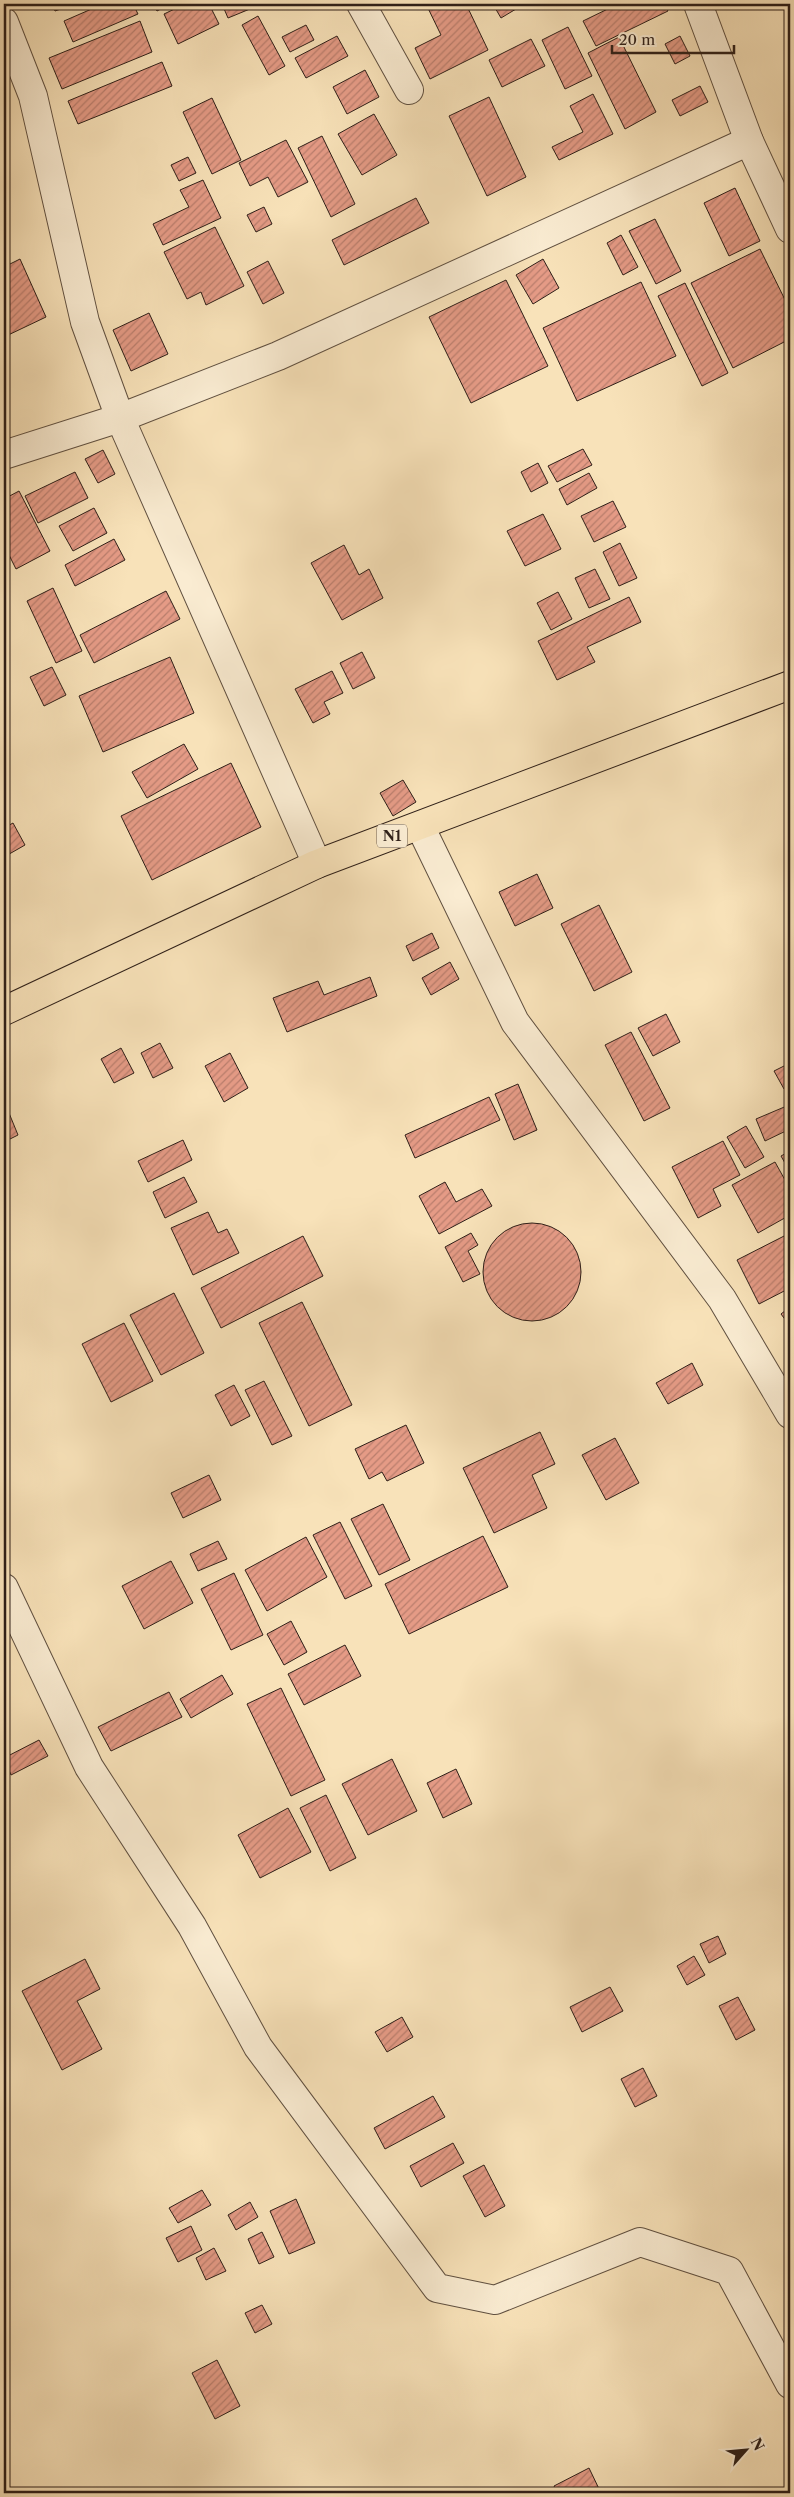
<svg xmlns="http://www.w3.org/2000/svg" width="794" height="2497" font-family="'Libre Caslon Text',serif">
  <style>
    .building { fill: url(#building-hatch); stroke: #2e1f18 }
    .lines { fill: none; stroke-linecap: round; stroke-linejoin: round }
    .minor-casing { stroke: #605040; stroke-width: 30 }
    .trunk-casing { stroke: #2e1f18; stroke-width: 30 }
    .minor { stroke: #faecd2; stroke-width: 28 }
    .trunk { stroke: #f8e2b9; stroke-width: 28 }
    .labels { text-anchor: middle; stroke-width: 5; stroke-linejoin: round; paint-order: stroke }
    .shield { fill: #faecd2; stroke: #6b5c50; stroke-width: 1 }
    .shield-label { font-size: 14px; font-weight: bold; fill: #2e1f18 }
  </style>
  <defs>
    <pattern id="building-hatch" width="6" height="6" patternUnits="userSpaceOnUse" patternTransform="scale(1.25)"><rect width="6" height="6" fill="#e59b86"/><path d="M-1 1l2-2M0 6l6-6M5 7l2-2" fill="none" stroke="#ba7e6d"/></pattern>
  </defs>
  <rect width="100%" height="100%" fill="#f8e2b9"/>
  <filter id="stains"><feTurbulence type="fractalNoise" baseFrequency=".004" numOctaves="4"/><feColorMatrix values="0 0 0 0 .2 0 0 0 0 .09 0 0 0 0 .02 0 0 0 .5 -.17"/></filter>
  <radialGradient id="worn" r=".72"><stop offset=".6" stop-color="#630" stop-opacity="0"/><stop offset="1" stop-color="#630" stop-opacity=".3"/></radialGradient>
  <!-- building -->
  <g class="building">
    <polygon points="52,4 75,4 55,11"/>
    <polygon points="103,4 133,4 138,14 73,42 64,21"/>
    <polygon points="153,4 170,4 157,11"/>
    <polygon points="185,4 209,4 219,24 178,44 164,14"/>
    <polygon points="222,4 262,4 228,18"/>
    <polygon points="426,4 466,4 488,50 430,79 415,48 441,35"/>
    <polygon points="497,4 513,4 516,9 501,18 494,6"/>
    <polygon points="618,4 664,4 668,11 596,46 583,21"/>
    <polygon points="258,16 285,66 269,75 242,25"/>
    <polygon points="140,21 152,52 62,89 49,58"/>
    <polygon points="306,25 314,40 290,52 282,37"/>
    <polygon points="568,27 592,76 565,89 542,40"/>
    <polygon points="337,36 348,56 306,78 295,58"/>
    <polygon points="680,36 690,56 675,64 665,44"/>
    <polygon points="619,37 656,112 625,129 588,53"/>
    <polygon points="531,39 545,66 502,87 489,60"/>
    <polygon points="162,62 172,86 78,124 68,101"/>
    <polygon points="365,70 379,97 347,114 333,87"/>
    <polygon points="700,86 708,102 680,116 672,100"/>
    <polygon points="593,94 613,134 559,160 552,147 583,132 570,106"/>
    <polygon points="489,97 526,177 487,196 449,116"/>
    <polygon points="212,98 241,160 212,174 183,112"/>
    <polygon points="374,114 397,155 362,175 338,134"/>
    <polygon points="322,136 355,204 331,217 298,148"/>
    <polygon points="286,140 308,182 278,197 268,177 250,186 239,163"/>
    <polygon points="188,157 196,173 179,181 171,165"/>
    <polygon points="203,180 221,218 163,245 153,224 189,207 180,190"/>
    <polygon points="735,188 760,241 729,256 704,203"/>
    <polygon points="416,198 429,223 344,265 332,240"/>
    <polygon points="264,207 272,224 256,232 247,215"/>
    <polygon points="655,219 681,271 656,284 629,231"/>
    <polygon points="215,227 244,286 206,305 201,292 187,299 164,252"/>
    <polygon points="621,235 638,267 623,275 607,243"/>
    <polygon points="760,249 790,310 790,339 733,368 691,283"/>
    <polygon points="20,259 46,317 4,337 4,267"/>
    <polygon points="543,259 559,288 533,304 516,275"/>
    <polygon points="268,261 284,293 263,304 247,272"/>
    <polygon points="506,280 548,366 471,403 429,317"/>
    <polygon points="641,282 676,356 577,401 543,328"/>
    <polygon points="685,283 728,373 702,386 658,296"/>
    <polygon points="149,313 168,354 131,371 113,330"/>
    <polygon points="583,449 592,465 557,482 548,466"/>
    <polygon points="103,450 115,474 98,483 85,459"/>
    <polygon points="538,463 548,483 531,492 521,472"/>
    <polygon points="75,472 88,498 38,523 25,496"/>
    <polygon points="589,473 597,488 567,505 559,489"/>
    <polygon points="19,491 50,551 16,569 4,545 4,499"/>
    <polygon points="613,501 626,527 594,542 581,516"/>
    <polygon points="94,508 107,533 73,551 59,526"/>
    <polygon points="543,514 561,549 525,566 507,531"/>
    <polygon points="114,539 125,560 75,586 65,565"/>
    <polygon points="620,543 637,578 619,586 603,552"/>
    <polygon points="344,545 359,575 369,569 383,598 342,620 311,563"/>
    <polygon points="595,569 610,599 589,608 575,578"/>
    <polygon points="53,588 82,651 56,663 27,601"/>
    <polygon points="166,591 180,619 94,663 80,635"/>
    <polygon points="558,592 572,619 551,630 537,603"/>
    <polygon points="629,597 641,622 587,647 595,662 557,680 538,641"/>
    <polygon points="362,652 375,678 353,689 340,663"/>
    <polygon points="170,657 194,713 103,752 79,696"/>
    <polygon points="52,667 66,695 44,706 30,677"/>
    <polygon points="332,671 343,693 324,702 330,714 313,723 295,689"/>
    <polygon points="184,744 198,769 147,798 132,772"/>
    <polygon points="231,763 261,827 152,880 121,816"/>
    <polygon points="403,780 416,802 393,816 380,793"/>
    <polygon points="13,823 25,845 4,857 4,828"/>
    <polygon points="537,874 553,908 515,926 499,892"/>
    <polygon points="599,905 632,972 594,991 561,924"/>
    <polygon points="432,933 439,948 413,961 406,946"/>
    <polygon points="450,962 459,979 431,995 422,978"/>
    <polygon points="370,977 377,996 287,1032 273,998 318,981 324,995"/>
    <polygon points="666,1014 680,1042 653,1056 638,1028"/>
    <polygon points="631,1032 670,1108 644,1121 605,1045"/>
    <polygon points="160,1043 173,1068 153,1078 141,1053"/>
    <polygon points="121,1048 134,1073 114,1083 101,1059"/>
    <polygon points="230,1053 248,1088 224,1102 205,1066"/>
    <polygon points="790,1063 790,1086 784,1089 774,1071"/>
    <polygon points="518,1084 537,1130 514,1140 495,1094"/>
    <polygon points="489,1097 500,1120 415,1158 405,1135"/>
    <polygon points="789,1105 790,1129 765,1141 756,1119"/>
    <polygon points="9,1113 18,1135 4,1142 4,1115"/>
    <polygon points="746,1126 764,1157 745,1168 727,1137"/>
    <polygon points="183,1140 192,1160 148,1182 138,1161"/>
    <polygon points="723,1141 740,1175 713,1189 721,1206 698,1218 672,1167"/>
    <polygon points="790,1151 790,1172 781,1156"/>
    <polygon points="775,1162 790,1189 790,1215 758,1233 732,1185"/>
    <polygon points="184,1177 197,1202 165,1218 153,1192"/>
    <polygon points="445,1182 456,1202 482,1189 492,1206 439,1234 419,1196"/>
    <polygon points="208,1212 218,1233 227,1229 239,1253 193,1275 171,1228"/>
    <circle cx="532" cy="1272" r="49"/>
    <polygon points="471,1233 478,1245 468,1251 480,1274 463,1282 445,1247"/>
    <polygon points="790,1233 790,1288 759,1304 737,1260"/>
    <polygon points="303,1236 323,1276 221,1328 201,1288"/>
    <polygon points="174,1293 204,1353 161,1375 130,1315"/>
    <polygon points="302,1302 352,1405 309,1426 259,1323"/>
    <polygon points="790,1307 790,1326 781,1314"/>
    <polygon points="124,1323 153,1381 111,1402 82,1344"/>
    <polygon points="692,1363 703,1385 668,1404 656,1383"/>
    <polygon points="264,1381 292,1436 272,1445 245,1390"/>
    <polygon points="234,1385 250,1416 231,1426 215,1395"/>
    <polygon points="406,1425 424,1463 387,1481 382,1472 369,1479 355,1449"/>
    <polygon points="540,1432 555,1464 532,1475 547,1508 494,1533 463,1468"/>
    <polygon points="615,1438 639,1483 606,1500 582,1455"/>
    <polygon points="209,1475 221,1500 183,1518 171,1493"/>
    <polygon points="383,1504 410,1560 379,1575 351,1519"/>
    <polygon points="340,1522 372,1586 345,1599 313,1535"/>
    <polygon points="483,1536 508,1587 409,1634 385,1584"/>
    <polygon points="306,1537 327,1577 267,1611 245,1570"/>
    <polygon points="218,1541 227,1559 198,1571 190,1554"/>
    <polygon points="171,1561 193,1603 144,1629 122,1586"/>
    <polygon points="234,1573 263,1635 231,1650 201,1589"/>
    <polygon points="291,1621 307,1652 284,1665 267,1634"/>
    <polygon points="345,1645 361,1676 304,1705 288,1674"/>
    <polygon points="222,1675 233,1694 191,1718 180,1699"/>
    <polygon points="281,1688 325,1780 291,1796 247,1704"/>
    <polygon points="169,1692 182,1717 111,1751 98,1727"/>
    <polygon points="39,1740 48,1756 11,1775 4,1758"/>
    <polygon points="392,1759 417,1811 368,1835 342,1784"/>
    <polygon points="456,1769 472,1804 443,1818 427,1783"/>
    <polygon points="326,1795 356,1858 330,1871 300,1808"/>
    <polygon points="288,1808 311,1852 260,1878 238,1835"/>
    <polygon points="718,1936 726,1954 709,1963 700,1944"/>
    <polygon points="694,1956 705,1975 687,1985 677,1966"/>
    <polygon points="85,1959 100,1989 77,2001 102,2049 62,2070 22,1991"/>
    <polygon points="610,1987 623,2011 582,2032 570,2007"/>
    <polygon points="738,1997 755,2030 736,2040 719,2006"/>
    <polygon points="402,2017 413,2037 387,2052 375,2032"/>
    <polygon points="643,2068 657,2096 635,2107 621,2079"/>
    <polygon points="433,2096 445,2117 385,2149 374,2128"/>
    <polygon points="453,2143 464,2163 421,2187 410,2166"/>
    <polygon points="484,2165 505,2206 485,2217 463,2176"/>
    <polygon points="202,2190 211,2205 178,2223 169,2208"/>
    <polygon points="296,2199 315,2243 289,2254 270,2211"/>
    <polygon points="250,2202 258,2217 236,2230 228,2215"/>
    <polygon points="191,2226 202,2250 178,2262 166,2238"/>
    <polygon points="262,2232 274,2257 259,2264 248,2239"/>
    <polygon points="214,2248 226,2271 206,2280 196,2258"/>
    <polygon points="262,2305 272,2324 255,2333 245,2313"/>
    <polygon points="217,2360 240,2406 215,2419 192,2373"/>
    <polygon points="589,2468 601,2493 557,2493 554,2486"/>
  </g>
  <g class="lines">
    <defs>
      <g id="minor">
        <polyline points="361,4 409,90"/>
        <polyline points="698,4 749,141 790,229"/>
        <polyline points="4,22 33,96 85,322 120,418 317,864"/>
        <polyline points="4,455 120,418 278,356 749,141"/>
        <polyline points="420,826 515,1022 722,1299 790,1414"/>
        <polyline points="4,1588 89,1767 192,1926 258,2047 437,2288 495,2300 640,2242 729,2271 790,2384"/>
      </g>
      <polyline id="trunk" points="4,1011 317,864 790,685"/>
    </defs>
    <!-- minor casing -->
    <use href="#minor" class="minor-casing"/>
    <!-- trunk casing -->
    <use href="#trunk" class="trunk-casing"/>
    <!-- minor -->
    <use href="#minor" class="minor"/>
    <!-- trunk -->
    <use href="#trunk" class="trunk"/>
  </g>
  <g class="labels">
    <!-- shield labels -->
    <rect class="shield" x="377" y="824.5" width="30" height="23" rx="4"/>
    <g class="shield-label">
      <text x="392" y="841">N1</text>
    </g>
  </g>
  <!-- margin -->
  <rect width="794" height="2497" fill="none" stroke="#f8e2b9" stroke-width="20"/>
  <rect x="5" y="5" width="784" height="2487" fill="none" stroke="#2e1f18" stroke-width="2.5"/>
  <rect x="10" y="10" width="774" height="2477" fill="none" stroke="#2e1f18"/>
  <!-- north arrow -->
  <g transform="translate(746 2450) rotate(63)" stroke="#faecd2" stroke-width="4" paint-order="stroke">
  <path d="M0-4L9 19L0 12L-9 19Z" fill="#2e1f18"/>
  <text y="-8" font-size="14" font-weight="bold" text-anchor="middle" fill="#2e1f18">N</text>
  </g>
  <!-- scale -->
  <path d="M612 45v8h122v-8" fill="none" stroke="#2e1f18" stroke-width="2.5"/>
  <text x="619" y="45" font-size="15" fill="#2e1f18" stroke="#faecd2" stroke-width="4" paint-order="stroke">20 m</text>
  <rect width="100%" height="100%" filter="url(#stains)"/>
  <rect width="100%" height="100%" fill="url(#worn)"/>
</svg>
